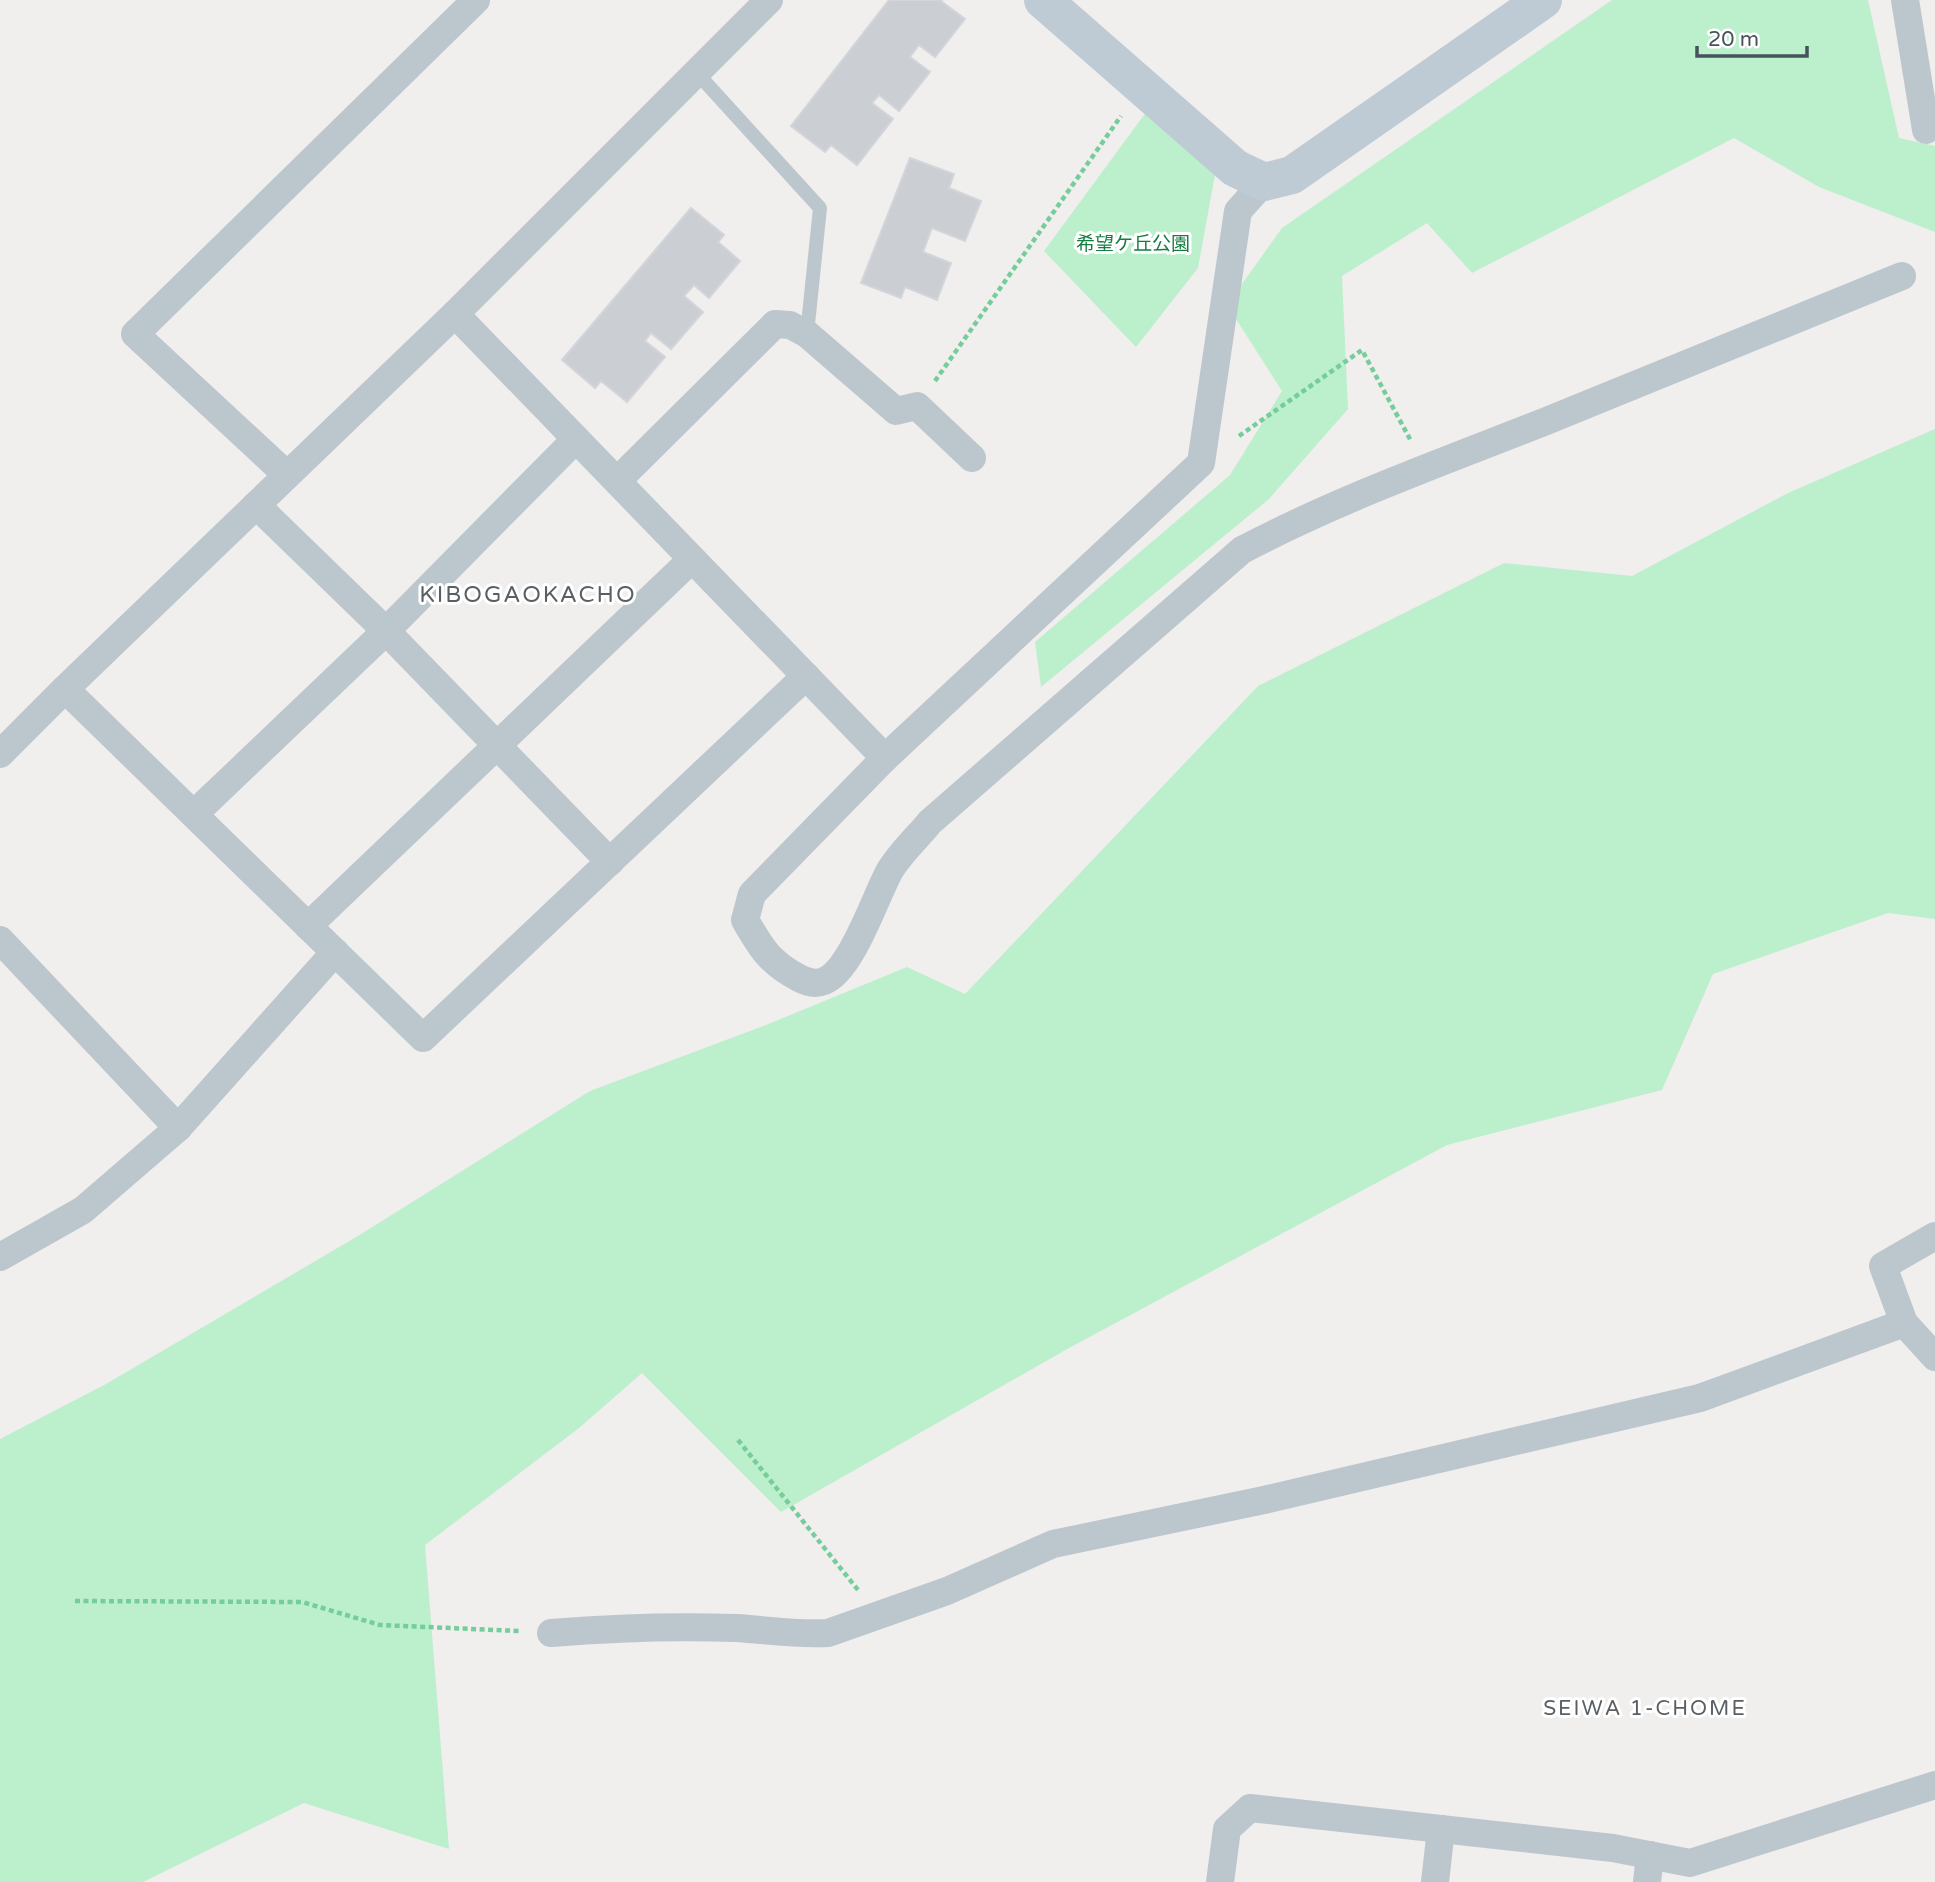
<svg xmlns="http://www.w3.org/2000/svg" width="1935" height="1882" font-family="'Varela Round','Noto Sans JP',sans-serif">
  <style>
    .green { fill: #bcefcc }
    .building { fill: #cbced3; stroke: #d2d5da; stroke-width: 2 }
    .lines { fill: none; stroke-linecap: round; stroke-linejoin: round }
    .path { stroke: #74cd9a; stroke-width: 4.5; stroke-dasharray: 5 3.5; stroke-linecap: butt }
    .lane { stroke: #bcc7cd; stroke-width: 14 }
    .street { stroke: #bcc7cd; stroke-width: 28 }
    .secondary { stroke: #becbd5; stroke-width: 38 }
    .labels { text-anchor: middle; stroke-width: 6; stroke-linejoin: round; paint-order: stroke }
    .park-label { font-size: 19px; fill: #167d42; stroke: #fff }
    .neighbourhood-label { font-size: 21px; letter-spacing: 2px; fill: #5a5f63; stroke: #fff }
    .quarter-label { font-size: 23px; letter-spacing: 2px; fill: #5a5f63; stroke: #fff }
  </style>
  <rect width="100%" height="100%" fill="#f1eeee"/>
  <!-- green -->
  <g class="green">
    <polygon points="1612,0 1868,0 1899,138 1935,146 1935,232 1819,187 1734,138 1472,273 1427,223 1342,276 1348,409 1269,499 1041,687 1035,642 1230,475 1282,391 1227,305 1282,228"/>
    <polygon points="1147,111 1216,169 1198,268 1136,347 1044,251"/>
    <polygon points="1935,429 1935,919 1888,913 1713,974 1662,1090 1447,1145 1069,1348 781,1512 642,1373 579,1428 425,1545 449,1849 304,1803 143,1882 0,1882 0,1439 106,1384 358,1236 590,1091 766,1025 907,967 965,994 1258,686 1504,563 1632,576 1788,493"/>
  </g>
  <!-- building -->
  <g class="building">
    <polygon points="889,0 942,0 941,1 965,19 935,57 919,45 910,57 930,72 899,111 879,95 872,103 893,119 857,165 831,145 825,152 791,126"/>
    <polygon points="910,158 954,174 949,188 981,201 965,241 932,228 923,252 951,263 937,300 905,287 901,298 861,283"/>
    <polygon points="691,208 724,235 718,242 740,261 709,298 694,285 684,296 703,312 671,349 651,333 645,341 665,357 627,402 601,381 595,388 562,360"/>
  </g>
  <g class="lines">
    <!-- path -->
    <g class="path">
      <polyline points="935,381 1121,116"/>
      <polyline points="1239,436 1362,350 1411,441"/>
      <polyline points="738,1440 858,1590"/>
      <polyline points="75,1601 302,1602 380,1625 519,1631"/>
    </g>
    <!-- lane -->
    <polyline class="lane" points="697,73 820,208 807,334"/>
    <!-- street -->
    <g class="street">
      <polyline points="1905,0 1926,130"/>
      <path d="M 455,314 L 885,758 L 752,894 L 745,920 C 761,948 770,963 799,978 C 807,982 815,985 824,981 C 851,971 875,898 889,872 C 899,854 917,838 930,822 L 1242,550 C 1339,499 1442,462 1544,422 C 1664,374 1783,325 1902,276"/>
      <polyline points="287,475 135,334 476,0"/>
      <polyline points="617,481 775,324 790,325 807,334 896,411 917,406 972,458"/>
      <polyline points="256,505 386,631 610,862"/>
      <polyline points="65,689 423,1038 806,676"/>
      <polyline points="0,754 65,689 455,314 769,0"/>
      <polyline points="885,758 1201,463 1238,211 1264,182"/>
      <polyline points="194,814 386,631 576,439"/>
      <polyline points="308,926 692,559"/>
      <polyline points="0,940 178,1128 83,1210 0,1257"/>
      <polyline points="178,1128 335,952"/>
      <polyline points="1935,1236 1883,1266 1904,1323 1935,1357"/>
      <path d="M 551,1633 C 612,1628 674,1626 736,1628 C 767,1630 797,1635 828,1633 L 947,1591 L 1053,1544 L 1264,1500 L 1700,1398 L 1904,1323"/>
      <polyline points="1220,1882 1227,1829 1250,1808 1613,1848 1690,1863 1935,1785"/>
      <polyline points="1435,1882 1441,1829"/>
      <polyline points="1647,1882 1650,1855"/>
    </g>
    <!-- secondary -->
    <polyline class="secondary" points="1043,0 1235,168 1264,182 1292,175 1543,0"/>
  </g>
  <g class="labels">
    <!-- park labels -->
    <g class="park-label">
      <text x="1133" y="250">希望ケ丘公園</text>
    </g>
    <!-- neighbourhood labels -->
    <g class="neighbourhood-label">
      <text x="1645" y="1715">SEIWA 1-CHOME</text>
    </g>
    <!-- quarter labels -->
    <g class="quarter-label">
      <text x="528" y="602">KIBOGAOKACHO</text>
    </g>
  </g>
  <!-- scale -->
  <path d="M1697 46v10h110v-10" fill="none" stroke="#46535b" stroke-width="3.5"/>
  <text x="1708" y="46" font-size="21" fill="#46535b" stroke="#ffffff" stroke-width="5" paint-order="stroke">20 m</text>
</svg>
